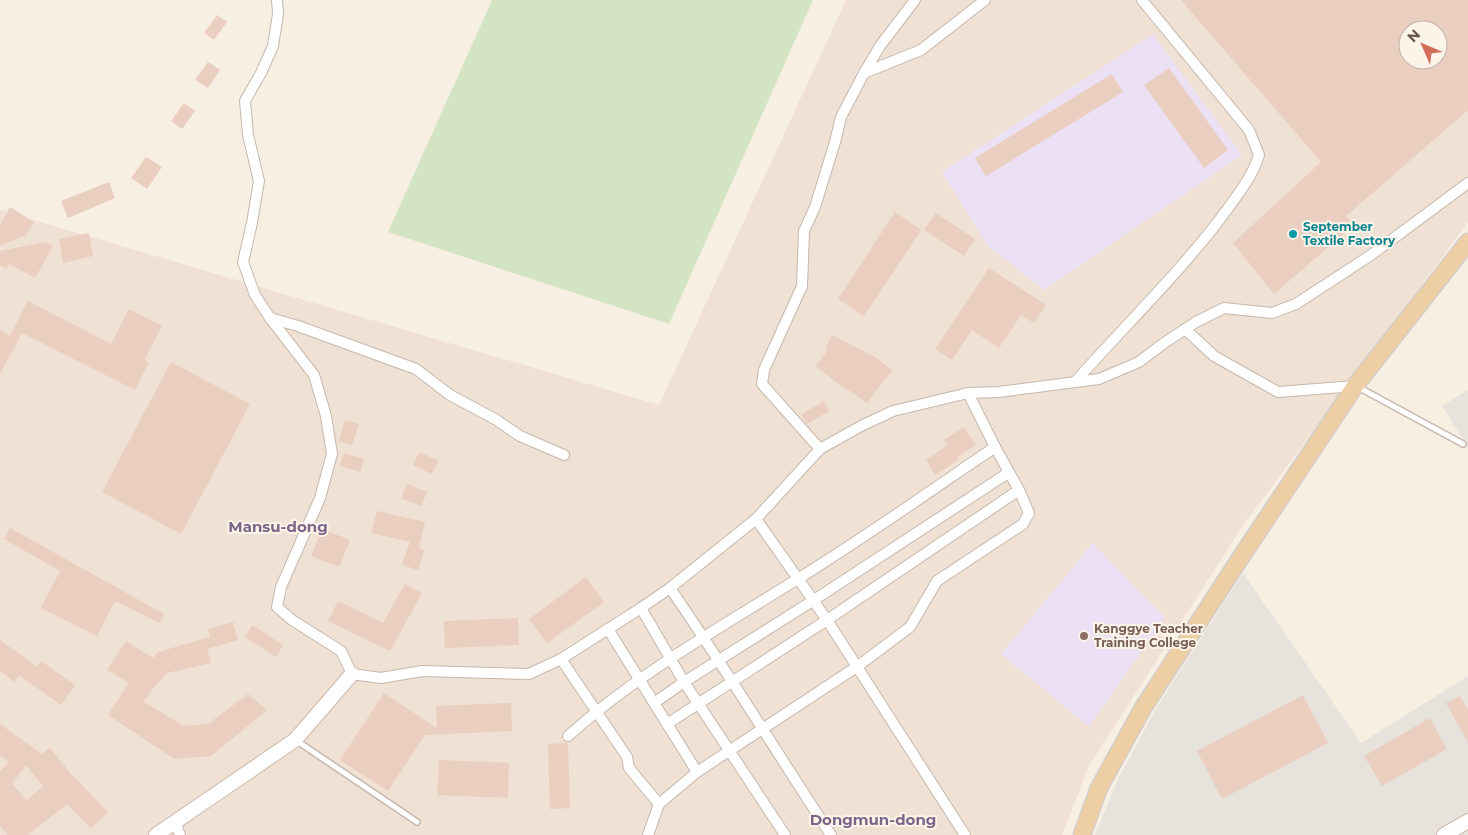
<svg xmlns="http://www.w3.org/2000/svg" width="1468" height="835" font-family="Montserrat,sans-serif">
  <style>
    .residential { fill: #efe1d3; fill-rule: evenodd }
    .industrial { fill: #e8e2dd }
    .education { fill: #ece0f4 }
    .green { fill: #d3e4c4 }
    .building { fill: #eacebf; fill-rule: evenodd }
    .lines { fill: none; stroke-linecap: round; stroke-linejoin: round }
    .lane-casing { stroke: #c7b7ac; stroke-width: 8 }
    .street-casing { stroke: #c7b7ac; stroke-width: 12 }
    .secondary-casing { stroke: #ccb9ac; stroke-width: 16 }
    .primary-casing { stroke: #d3cdca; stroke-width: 19 }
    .lane { stroke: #fff; stroke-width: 5 }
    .street { stroke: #fff; stroke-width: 10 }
    .secondary { stroke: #fff; stroke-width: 14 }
    .primary { stroke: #eecfa4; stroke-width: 16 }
    .culture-dot { fill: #0f9aa8; stroke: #fcf3e9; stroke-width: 2 }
    .education-dot { fill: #8d6e63; stroke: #fcf3e9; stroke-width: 2 }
    .labels { text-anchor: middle; stroke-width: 4; stroke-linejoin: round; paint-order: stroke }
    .culture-label { font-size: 12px; font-weight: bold; fill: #0d838f; stroke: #fcf3e9; text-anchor: start }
    .education-label { font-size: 12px; font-weight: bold; fill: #785e54; stroke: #fcf3e9; text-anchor: start }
    .quarter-label { font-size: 15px; font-weight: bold; fill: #7a6589; stroke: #fcf3e9 }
  </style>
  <rect width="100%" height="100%" fill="#f8efe3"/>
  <!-- residential -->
  <path class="residential" d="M 846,0 L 1468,0 L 1468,222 L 1242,527 L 1089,766 L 1062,835 L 0,835 L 0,210 L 659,405 ZM 1408,30 L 1438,30 L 1438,60 L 1408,60 Z"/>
  <!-- industrial -->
  <g class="industrial">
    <polygon points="1468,390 1468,448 1442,406"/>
    <polygon points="1243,573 1361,743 1468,676 1468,835 1095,835 1118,779 1157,707"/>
  </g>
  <!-- education -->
  <g class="education">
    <polygon points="1153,34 1242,155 1044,290 987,245 942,172"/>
    <polygon points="1093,543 1165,618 1089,727 1001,654"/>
  </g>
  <!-- green -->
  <polygon class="green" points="492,0 813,0 669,324 388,232"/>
  <!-- building -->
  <g class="building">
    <path d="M 1181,0 L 1468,0 L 1468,110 L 1346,216 L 1354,225 L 1274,294 L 1233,243 L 1321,162 ZM 1408,30 L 1438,30 L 1438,60 L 1408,60 Z"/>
    <polygon points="217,15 227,22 214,40 204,33"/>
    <polygon points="208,62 220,70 208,88 195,80"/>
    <polygon points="1169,68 1228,150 1204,168 1144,85"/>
    <polygon points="1112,74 1123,92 986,176 975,158"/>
    <polygon points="184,103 195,111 182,129 171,121"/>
    <polygon points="146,157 162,167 147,189 131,178"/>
    <polygon points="109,182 115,198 68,218 61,201"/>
    <polygon points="10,207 34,222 26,235 0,246 0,225"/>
    <polygon points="895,212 921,230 864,316 838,299"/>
    <polygon points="936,213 975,239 964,256 924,230"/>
    <polygon points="89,233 93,256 63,263 59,239"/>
    <polygon points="45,242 53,246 35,278 9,264 6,269 0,265 0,251"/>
    <polygon points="989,268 1046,305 1034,323 1021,315 999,348 972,330 952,360 935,349"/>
    <polygon points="28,301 111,344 129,309 162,326 144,360 149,362 135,390 22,333 0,374 0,330 10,336"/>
    <polygon points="832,335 875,357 892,370 867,403 847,389 846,390 816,366 827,351 825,350"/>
    <polygon points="171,362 250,404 181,534 102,492"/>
    <polygon points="824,401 829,411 807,424 801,415"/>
    <polygon points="345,420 359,424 352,445 339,441"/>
    <polygon points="964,427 976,445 957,457 958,460 935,475 926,460 948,445 944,440"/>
    <polygon points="419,452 439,461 432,474 413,465"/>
    <polygon points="344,453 364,459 360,472 340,466"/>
    <polygon points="407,484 427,492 421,506 401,498"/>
    <polygon points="377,511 425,522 419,548 424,550 418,570 402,565 410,542 371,533"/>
    <polygon points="10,528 164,614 160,623 115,601 97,636 41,608 60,571 4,539"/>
    <polygon points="322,529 350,540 339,567 311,556"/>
    <polygon points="586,577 604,602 547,643 529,619"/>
    <polygon points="405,584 422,593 390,651 328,621 338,601 383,623"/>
    <polygon points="518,618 519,645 445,648 444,621"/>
    <polygon points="233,622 238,640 207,649 211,663 167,673 151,691 144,702 184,726 208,724 248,694 267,710 211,756 174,759 108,715 129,683 107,670 126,641 153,658 158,652 210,637 208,629"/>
    <polygon points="252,625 283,645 276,657 245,637"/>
    <polygon points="0,640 37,667 41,661 75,685 61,705 19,675 14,682 0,671"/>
    <polygon points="384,693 437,728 436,706 511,703 512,731 425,735 388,791 340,760"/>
    <polygon points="1303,695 1328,743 1222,799 1197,751"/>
    <polygon points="1460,696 1468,710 1468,743 1446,703"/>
    <polygon points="1430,718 1447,749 1382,786 1364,756"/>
    <path d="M 0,724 L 42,754 L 50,748 L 71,774 L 108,812 L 91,828 L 67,804 L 28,835 L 8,835 L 0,826 L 0,771 L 9,762 L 0,756 ZM 26,765 L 43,786 L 27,800 L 12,784 Z"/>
    <polygon points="568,743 570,808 550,809 548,744"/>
    <polygon points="439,760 509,763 508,798 437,795"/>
  </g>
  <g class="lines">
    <defs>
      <g id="lane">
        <polyline points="1358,387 1463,444"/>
        <polyline points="297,741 417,822"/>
      </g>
      <g id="street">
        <polyline points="277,0 278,14 273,46 261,73 245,101 248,135 259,181 252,223 243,262 255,295 270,318 314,375 326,416 332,454 320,498 281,587 277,607 292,620 341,651 352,674 381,678 422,671 529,674 561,659 641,608 670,588 756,519 820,449 861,426 893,411 968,393 999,392 1099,379 1139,362 1164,343 1196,322 1224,308 1272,313 1296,304 1371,255 1468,183"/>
        <polyline points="864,73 921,50 985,0"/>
        <polyline points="270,318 298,326 416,369 450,395 495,419 520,436 564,455"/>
        <polyline points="1185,329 1214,356 1278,392 1355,386"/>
        <path d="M 1075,382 C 1126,324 1183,270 1229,207 C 1241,190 1253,175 1259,155 L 1249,130 L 1142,0"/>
        <polyline points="820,449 762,384 764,370 802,286 804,231 815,207 835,142 841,117 864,73 880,46 915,0"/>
        <polyline points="756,519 827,620 965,835"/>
        <path d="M 670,588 C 726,669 777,753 831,835"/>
        <polyline points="641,608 684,682 785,835"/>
        <polyline points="608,629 697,772"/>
        <polyline points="561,659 627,757 629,768 659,804"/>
        <polyline points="654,703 684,682 814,600 1008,473"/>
        <polyline points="667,724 827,620 1019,490"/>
        <path d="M 568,736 C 637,674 718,629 796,580 C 864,538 929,492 995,447"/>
        <polyline points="175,822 180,835"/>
        <polyline points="648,835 659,804 697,772 858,666 910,627 937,581 1023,524 1029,513 1019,490 995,447 968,393"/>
      </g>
      <g id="secondary">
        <polyline points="156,835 295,740 352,674"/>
        <polyline points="1444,835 1468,821"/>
      </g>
      <polyline id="primary" points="1082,835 1099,788 1143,708 1239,560 1355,386 1468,242"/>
    </defs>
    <!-- lane casing -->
    <use href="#lane" class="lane-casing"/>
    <!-- street casing -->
    <use href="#street" class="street-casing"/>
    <!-- secondary casing -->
    <use href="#secondary" class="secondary-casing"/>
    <!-- primary casing -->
    <use href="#primary" class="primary-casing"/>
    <!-- lane -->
    <use href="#lane" class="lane"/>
    <!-- street -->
    <use href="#street" class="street"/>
    <!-- secondary -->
    <use href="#secondary" class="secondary"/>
    <!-- primary -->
    <use href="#primary" class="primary"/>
  </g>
  <!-- markers -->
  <circle class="culture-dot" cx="1293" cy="234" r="5"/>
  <circle class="education-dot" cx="1084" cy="636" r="5"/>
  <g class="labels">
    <!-- culture labels -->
    <g class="culture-label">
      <text x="1303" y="231">September<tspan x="1303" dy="14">Textile Factory</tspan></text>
    </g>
    <!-- education labels -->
    <g class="education-label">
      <text x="1094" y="633">Kanggye Teacher<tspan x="1094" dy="14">Training College</tspan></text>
    </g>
    <!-- quarter labels -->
    <g class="quarter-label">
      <text x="278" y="532">Mansu-dong</text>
      <text x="873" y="825">Dongmun-dong</text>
    </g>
  </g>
  <!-- north arrow -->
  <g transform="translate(1423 45) rotate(315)"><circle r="24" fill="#fcf3e9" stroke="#c3b5ab"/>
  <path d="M0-4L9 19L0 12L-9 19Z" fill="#d26d59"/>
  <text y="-8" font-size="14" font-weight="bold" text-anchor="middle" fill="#6d574d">N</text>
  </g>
</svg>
